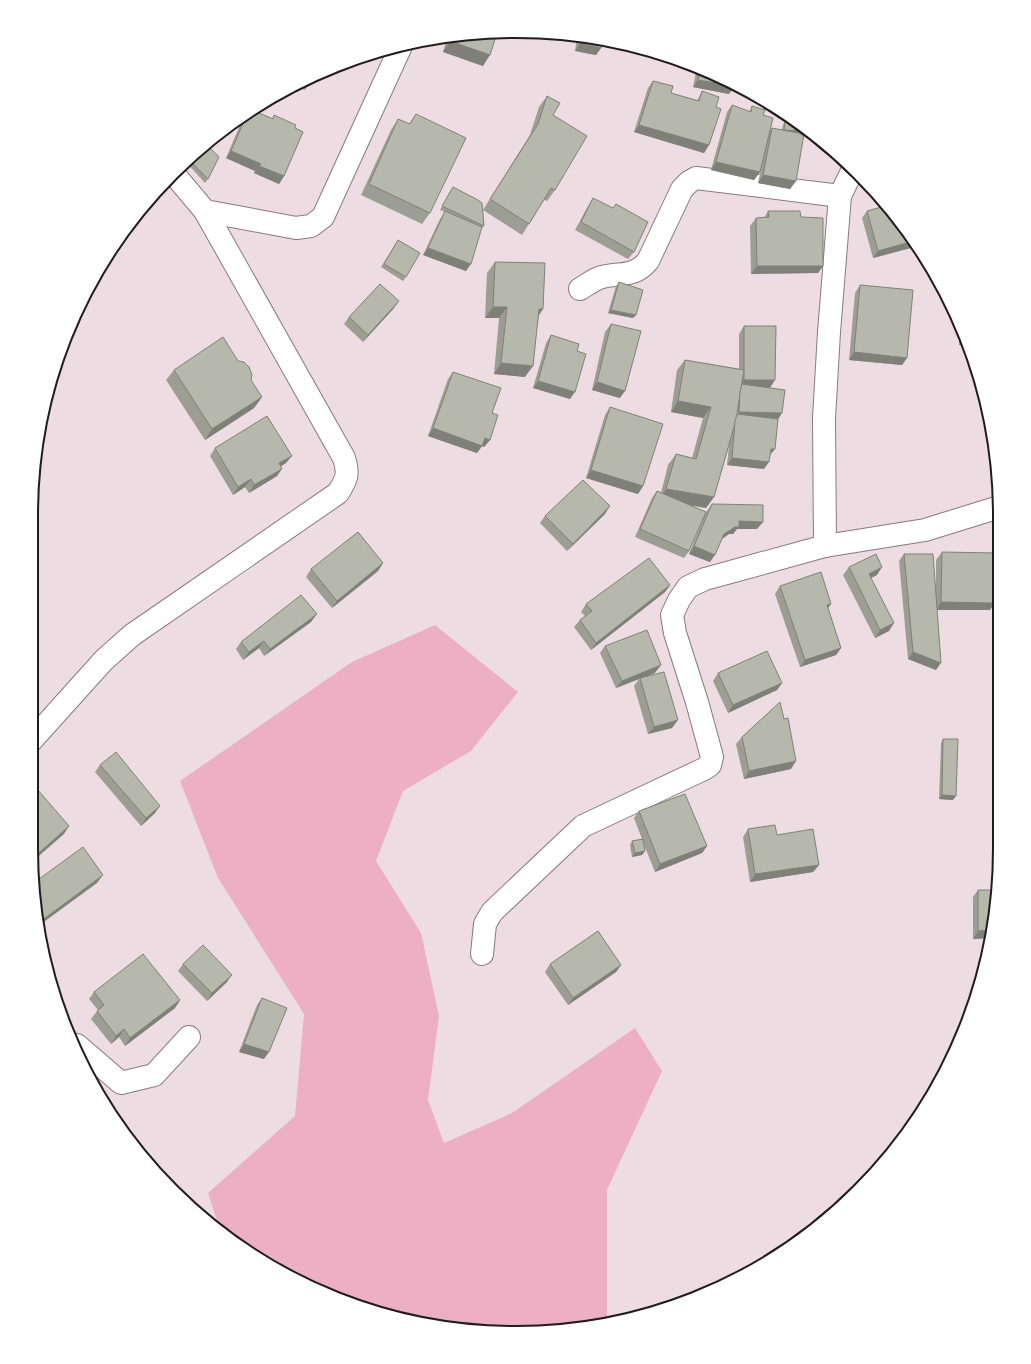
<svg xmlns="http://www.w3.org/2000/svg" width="1031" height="1364" font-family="'DejaVu Sans',sans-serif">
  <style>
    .green { fill: #edafc4 }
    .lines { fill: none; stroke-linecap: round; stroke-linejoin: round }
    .minor-casing { stroke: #897a7f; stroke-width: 24 }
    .minor { stroke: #fff; stroke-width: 22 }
    .wall { fill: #9c9e93 }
    .shaded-wall { fill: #7f8178 }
    .building { fill: #b5b8ab; stroke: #7f8178 }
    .rim { fill: none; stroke: #211c1d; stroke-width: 2 }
  </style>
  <rect width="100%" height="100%" fill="#eddde2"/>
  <!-- green -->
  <polygon class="green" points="435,625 518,692 471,751 403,791 376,861 421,933 439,1016 428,1100 444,1143 512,1113 635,1028 662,1071 607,1190 607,1320 547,1332 421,1324 301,1283 246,1251 220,1230 208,1193 295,1116 304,1014 218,878 180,781 352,662"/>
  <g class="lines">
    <defs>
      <g id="minor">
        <polyline points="173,173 205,211 296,228 311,226 323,217 401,46"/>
        <path d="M 580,289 C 587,285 594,279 602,277 C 622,272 633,278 648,261 L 682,189 L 689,182 L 696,178 L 840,196"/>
        <polyline points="825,546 824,418 829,332 840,196 853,169"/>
        <path d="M 31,741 L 104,660 L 132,635 L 338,493 C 347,479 349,474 344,458 L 205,211"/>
        <polyline points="482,954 485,924 492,912 583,826 704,769 710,765 712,757 697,702 675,633 672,615 679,600 688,587 705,579 825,546 925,530 996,508"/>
        <polyline points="77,1045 121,1083 154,1075 189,1037"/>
      </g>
    </defs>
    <!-- minor casing -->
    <use href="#minor" class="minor-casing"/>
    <!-- minor -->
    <use href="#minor" class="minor"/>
  </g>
  <!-- wall -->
  <g class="wall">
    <polygon points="497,33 483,66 443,52 447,38"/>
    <polygon points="577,37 610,40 625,45 622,50 602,46 601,48 596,55 575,51"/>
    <polygon points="697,67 701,68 729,94 693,87"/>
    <polygon points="313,77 310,83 305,90 296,86"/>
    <polygon points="653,81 671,93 697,101 702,91 716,107 709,145 704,153 634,132 648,88"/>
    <polygon points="547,96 553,115 555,190 547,201 544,200 522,235 483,210 484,226 481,229 466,271 423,255 440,219 445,212 440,210 453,187 483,210 530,135 539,107"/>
    <polygon points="732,105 749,112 752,106 763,115 770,131 772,128 782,130 783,125 785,121 799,131 798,133 796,181 790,189 758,183 762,165 760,172 754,180 711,170 727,112"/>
    <polygon points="252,110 272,119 274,115 295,128 284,176 279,184 254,173 255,171 226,158 244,116 247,112"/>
    <polygon points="416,114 430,213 422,224 361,195 391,130 398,119 409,124"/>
    <polygon points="207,145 208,179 205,183 186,162"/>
    <polygon points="593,198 634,252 628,259 575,230 588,206"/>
    <polygon points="885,206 918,246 873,258 862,218 867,211"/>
    <polygon points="768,211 823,266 818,273 751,274 750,226 756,218 764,218"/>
    <polygon points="398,240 406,277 403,281 381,267"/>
    <polygon points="495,262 539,316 525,377 494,374 499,318 485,318 487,273"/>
    <polygon points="619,282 633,318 608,313 616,286"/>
    <polygon points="860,285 907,358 902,365 849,360 855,293"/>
    <polygon points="394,308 363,342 344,324 349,317"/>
    <polygon points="611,324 620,398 592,390 605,332"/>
    <polygon points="744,326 770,388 763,387 778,419 770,456 764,469 727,465 729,445 714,497 706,508 691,505 706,512 712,504 757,529 737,529 733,534 729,534 722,539 710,562 689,554 705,515 689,551 684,558 635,537 652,498 657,491 661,493 668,465 676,454 692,458 703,418 671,412 677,370 685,360 739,369 739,334"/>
    <polygon points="959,328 968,346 959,345"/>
    <polygon points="551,335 577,351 570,399 533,388 546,343"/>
    <polygon points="238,361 262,397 254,408 205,440 166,380 174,370"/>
    <polygon points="453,372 492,413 490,440 484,447 482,446 477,453 428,436 448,379"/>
    <polygon points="610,407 643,486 638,494 586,478 605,415"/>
    <polygon points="215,448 286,463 281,466 277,476 249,493 245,487 233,495 210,456"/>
    <polygon points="605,514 567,551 540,523 545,516"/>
    <polygon points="942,552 990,610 937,610 936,670 908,659 899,561 904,554 936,589 936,560"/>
    <polygon points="383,563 378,571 332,608 306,577 311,569"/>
    <polygon points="849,567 877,575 871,578 889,631 875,638 843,575"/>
    <polygon points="670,585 665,592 591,650 574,627 580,620 585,616 581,612 586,604"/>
    <polygon points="780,586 828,609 841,648 836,655 800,667 775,594"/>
    <polygon points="311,622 264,656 259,648 243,660 236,649 241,642"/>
    <polygon points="605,646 655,673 646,676 672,728 648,734 634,686 639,679 616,688 600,653"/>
    <polygon points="718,673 782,683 777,690 728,713 713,681"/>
    <polygon points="742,737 791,769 744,779 736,744"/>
    <polygon points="943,739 953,800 939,799 941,743"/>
    <polygon points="100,765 155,813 141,826 95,772"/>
    <polygon points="639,811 707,846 702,853 655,872 643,842 645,851 642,855 632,857 630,845 632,841 642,839 634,818"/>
    <polygon points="748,829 777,835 819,865 813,872 750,882 743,837"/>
    <polygon points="978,890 996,912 990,938 973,939 973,897"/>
    <polygon points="183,964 227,982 207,1001 178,971"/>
    <polygon points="550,964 621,965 616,972 568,1005 545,972"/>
    <polygon points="94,992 180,1000 175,1008 125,1046 119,1037 111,1044 91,1019 98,1010 89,999"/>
    <polygon points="262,998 264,1059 239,1052 257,1005"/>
  </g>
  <!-- shaded-wall -->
  <g class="shaded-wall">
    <polygon points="602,40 610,40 625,45 622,50 598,45"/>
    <polygon points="450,41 490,55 483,66 443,52"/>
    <polygon points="580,43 601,48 596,55 575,51"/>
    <polygon points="698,80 735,86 729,94 693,87"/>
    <polygon points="639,125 709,145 704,153 634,132"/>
    <polygon points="784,130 799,131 796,135"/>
    <polygon points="231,151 261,164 255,171 226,158"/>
    <polygon points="716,162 760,172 754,180 711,170"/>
    <polygon points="259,166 284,176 279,184 254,173"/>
    <polygon points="763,175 796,181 790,189 758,183"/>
    <polygon points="914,241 918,246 873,258 878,251"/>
    <polygon points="428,248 471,264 466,271 423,255"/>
    <polygon points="757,266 823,266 818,273 751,274"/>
    <polygon points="399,301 394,308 363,342 368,335"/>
    <polygon points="493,307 507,307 499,318 485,318"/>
    <polygon points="539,309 543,309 536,320"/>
    <polygon points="611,310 636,315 633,318 608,313"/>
    <polygon points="964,338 968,346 959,345"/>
    <polygon points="854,352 907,358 902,365 849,360"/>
    <polygon points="501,363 533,366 525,377 494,374"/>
    <polygon points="744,380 775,380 770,388 741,387 741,384"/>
    <polygon points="538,381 575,392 570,399 533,388"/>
    <polygon points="597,382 625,391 620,398 592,390"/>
    <polygon points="262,397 254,408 205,440 212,429"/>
    <polygon points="678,401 711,407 703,418 671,412"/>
    <polygon points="739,412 782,413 777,421 736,416"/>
    <polygon points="433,428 485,438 490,440 484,447 482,446 477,453 428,436"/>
    <polygon points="771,449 775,449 769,456"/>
    <polygon points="292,456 286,463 274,471 279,463"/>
    <polygon points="732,458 769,462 764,469 727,465"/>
    <polygon points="282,469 277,476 249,493 254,485"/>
    <polygon points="591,470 643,486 638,494 586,478"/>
    <polygon points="251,479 245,487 233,495 238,487"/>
    <polygon points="666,489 714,497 706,508 659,500"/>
    <polygon points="610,506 605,514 567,551 573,544"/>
    <polygon points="739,521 763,522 757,529 737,529 733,534 729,534 719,541 724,534"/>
    <polygon points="694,546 715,555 710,562 689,554"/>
    <polygon points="383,563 378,571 332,608 337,601"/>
    <polygon points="882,567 877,575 864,581 869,574"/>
    <polygon points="670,585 665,592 591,650 596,643"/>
    <polygon points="941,602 995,603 990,610 936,610"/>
    <polygon points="831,604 826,611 827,605"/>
    <polygon points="317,614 311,622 264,656 270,649"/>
    <polygon points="894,623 889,631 875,638 880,630"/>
    <polygon points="264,641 259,648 243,660 249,652"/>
    <polygon points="841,648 836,655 800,667 805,660"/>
    <polygon points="913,652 941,663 936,670 908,659"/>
    <polygon points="661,665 655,673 640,679 640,678 639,679 616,688 622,681"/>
    <polygon points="782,683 777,690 728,713 733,705"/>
    <polygon points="678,720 672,728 648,734 654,727"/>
    <polygon points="796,761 791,769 744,779 749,771"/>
    <polygon points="942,795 956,796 953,800 939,799"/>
    <polygon points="160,806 155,813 141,826 146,818"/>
    <polygon points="69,826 64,834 33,861 32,859"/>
    <polygon points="707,846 702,853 655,872 660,864"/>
    <polygon points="645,851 642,855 632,857 635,853"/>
    <polygon points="819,865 813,872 750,882 755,874"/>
    <polygon points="103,875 97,883 41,924 41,921"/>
    <polygon points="992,930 990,938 973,939 978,931"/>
    <polygon points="621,965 616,972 568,1005 573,998"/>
    <polygon points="232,975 227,982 207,1001 212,993"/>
    <polygon points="180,1000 175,1008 125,1046 130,1038"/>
    <polygon points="124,1029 119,1037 111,1044 116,1036"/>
    <polygon points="244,1044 269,1052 264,1059 239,1052"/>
  </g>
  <!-- building -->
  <g class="building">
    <polygon points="497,33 490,55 450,41 451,37"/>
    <polygon points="581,37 603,40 601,48 580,43"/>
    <polygon points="701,68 735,86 698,80"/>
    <polygon points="313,77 310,83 306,81"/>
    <polygon points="653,81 673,86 671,93 699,101 702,91 719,97 716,107 721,109 709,145 639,125"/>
    <polygon points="547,96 560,103 553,115 587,136 555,190 551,188 529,224 490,199 538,124"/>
    <polygon points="732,105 751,112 752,106 765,110 763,115 773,118 760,172 716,162"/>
    <polygon points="252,110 273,119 274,115 296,125 295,128 303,132 284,176 259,166 261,164 231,151 248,112"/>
    <polygon points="416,114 466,138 430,213 369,184 398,119 410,124"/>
    <polygon points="785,121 795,121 800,125 799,131 784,130"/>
    <polygon points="772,128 804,134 796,181 763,175"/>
    <polygon points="207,145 219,157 208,179 189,160"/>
    <polygon points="453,187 478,200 482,203 484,226 442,206"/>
    <polygon points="593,198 613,208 616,204 648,222 634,252 581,222"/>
    <polygon points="885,206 914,241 878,251 867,211"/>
    <polygon points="445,211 482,227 471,264 428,248"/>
    <polygon points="768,211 800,211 801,217 823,218 823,266 757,266 756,218 769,217"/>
    <polygon points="398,240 420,253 406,277 384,264"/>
    <polygon points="495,262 545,263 543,309 539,309 533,366 501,363 507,307 493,307"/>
    <polygon points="619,282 643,290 636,315 611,310"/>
    <polygon points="380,284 399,301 368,335 349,317"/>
    <polygon points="860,285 913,290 907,358 854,352"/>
    <polygon points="611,324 641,331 625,391 597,382"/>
    <polygon points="744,326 776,326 775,380 744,380"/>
    <polygon points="551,335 579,344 577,351 586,354 575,392 538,381"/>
    <polygon points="223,337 238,361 244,362 249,367 252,375 251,380 262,397 212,429 174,370"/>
    <polygon points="685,360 744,370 737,413 738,413 714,497 666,489 676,454 696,459 711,407 678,401"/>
    <polygon points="453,372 501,388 492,413 498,415 490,440 485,438 482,446 433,428"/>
    <polygon points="742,384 785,390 782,413 739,412 740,392"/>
    <polygon points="610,407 663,424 643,486 591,470"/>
    <polygon points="737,414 778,419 775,449 771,449 769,462 732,458 735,421"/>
    <polygon points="267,416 292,456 279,463 282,469 254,485 251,479 238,487 215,448"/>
    <polygon points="583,480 610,506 573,544 545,516"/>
    <polygon points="657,491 706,512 689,551 640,529"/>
    <polygon points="712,504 763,505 763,522 739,521 739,527 735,527 724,534 715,555 694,546"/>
    <polygon points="358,532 383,563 337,601 311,569"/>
    <polygon points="942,552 996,553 995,603 941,602"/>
    <polygon points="876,554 882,567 869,574 894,623 880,630 849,567"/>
    <polygon points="904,554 933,554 941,663 913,652"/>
    <polygon points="649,558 670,585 596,643 580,620 592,611 586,604"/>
    <polygon points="821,572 831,604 827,605 841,648 805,660 780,586"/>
    <polygon points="301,595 317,614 270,649 264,641 249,652 241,642"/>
    <polygon points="647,630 661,665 622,681 605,646"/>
    <polygon points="767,651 782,683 733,705 718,673"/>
    <polygon points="664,672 678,720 654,727 640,678"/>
    <polygon points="780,702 784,719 788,718 796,761 749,771 742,737"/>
    <polygon points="943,739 958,739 956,796 942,795"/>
    <polygon points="116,752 160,806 146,818 100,765"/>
    <polygon points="37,789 69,826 32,859 31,848 31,795"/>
    <polygon points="685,794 707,846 660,864 639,811"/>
    <polygon points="775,825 777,835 813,829 819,865 755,874 748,829"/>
    <polygon points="643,839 645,851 635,853 632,841"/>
    <polygon points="83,847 103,875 41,921 35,882"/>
    <polygon points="978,890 996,890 996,912 992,930 978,931"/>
    <polygon points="598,931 621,965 573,998 550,964"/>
    <polygon points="203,945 232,975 212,993 183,964"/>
    <polygon points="143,954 180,1000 130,1038 124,1029 116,1036 97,1011 104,1005 94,992"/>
    <polygon points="262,998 287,1008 269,1052 244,1044"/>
  </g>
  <!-- crop -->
  <path d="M0 0H1031V1364H0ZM515 38H516A477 477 0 0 1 993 515V849A477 477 0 0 1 516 1326H515A477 477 0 0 1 38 849V515A477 477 0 0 1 515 38Z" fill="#fff" fill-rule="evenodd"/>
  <path class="rim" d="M515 38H516A477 477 0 0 1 993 515V849A477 477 0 0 1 516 1326H515A477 477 0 0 1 38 849V515A477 477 0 0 1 515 38Z"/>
</svg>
